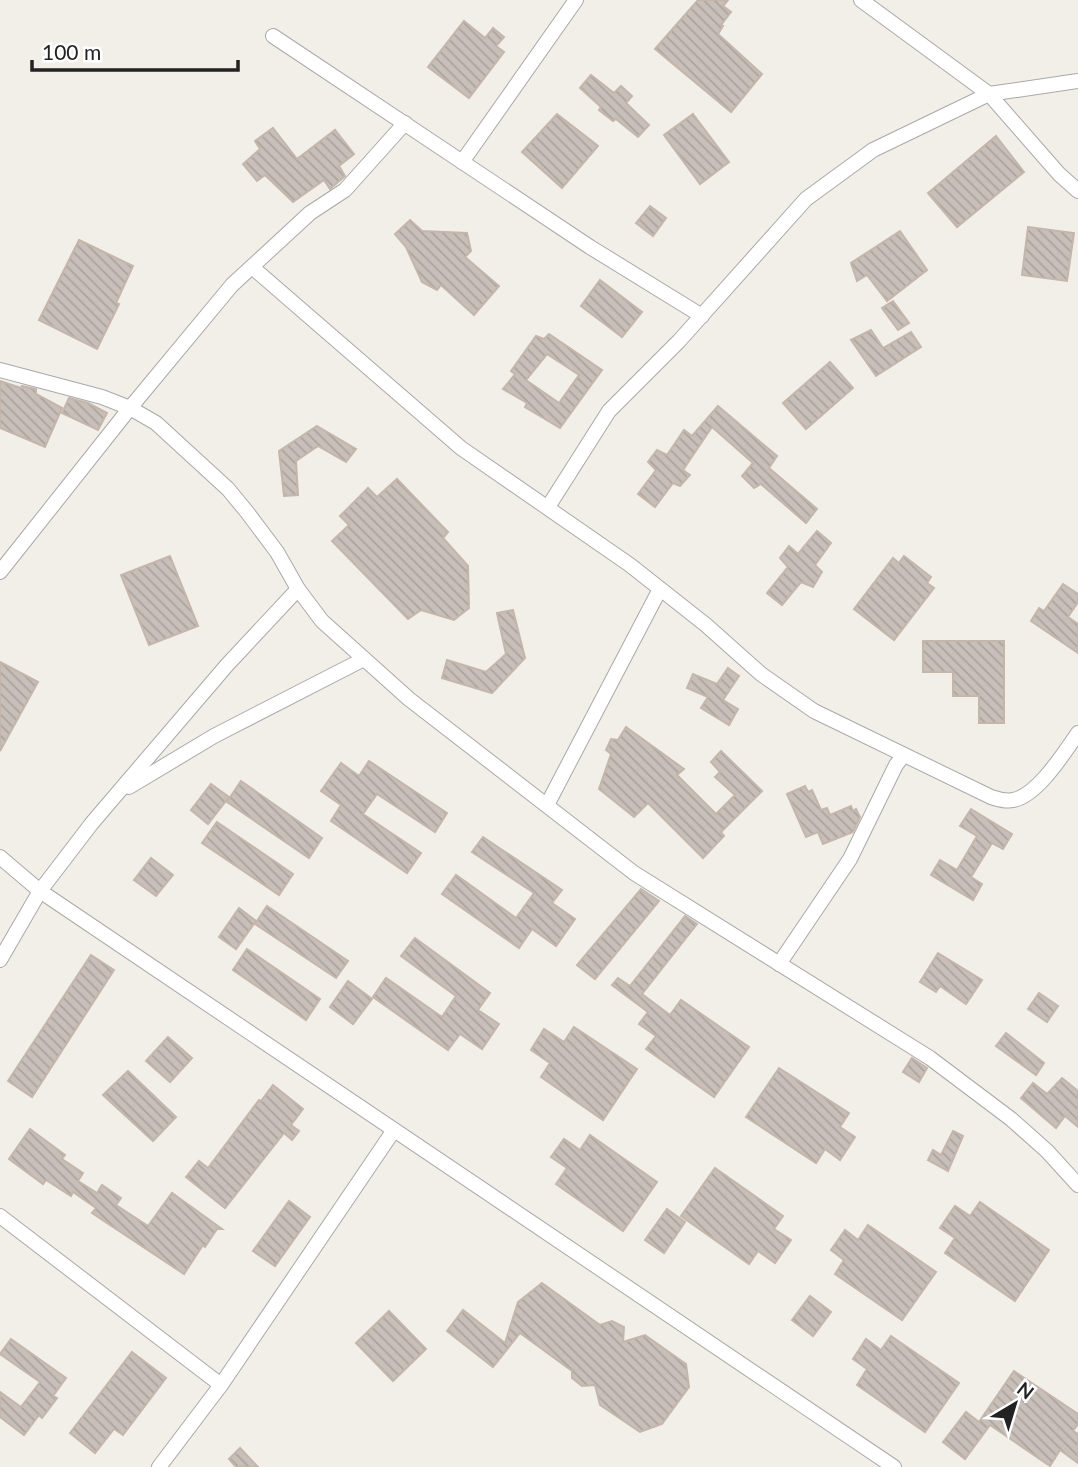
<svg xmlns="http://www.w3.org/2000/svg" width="1078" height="1467" font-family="Lato,sans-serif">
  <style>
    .building { fill: url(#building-back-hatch); stroke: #c4b6ab; stroke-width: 2; fill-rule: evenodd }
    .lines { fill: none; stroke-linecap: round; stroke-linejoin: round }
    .street-casing { stroke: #a9a9a9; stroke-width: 16 }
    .street { stroke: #fff; stroke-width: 14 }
  </style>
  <defs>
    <pattern id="building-back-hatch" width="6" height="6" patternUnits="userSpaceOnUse" patternTransform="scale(1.75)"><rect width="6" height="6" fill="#c7bfb8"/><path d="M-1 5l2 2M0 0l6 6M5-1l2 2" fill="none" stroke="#aba49e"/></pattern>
  </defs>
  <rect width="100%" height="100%" fill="#f2efe9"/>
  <!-- building -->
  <g class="building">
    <polygon points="698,0 728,0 723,6 731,12 721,25 723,26 718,34 762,74 731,112 655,49"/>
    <polygon points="464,21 485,38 493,28 504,37 496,46 504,52 469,98 428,67"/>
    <polygon points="591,75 614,93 621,86 632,96 626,103 649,125 638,137 616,119 613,121 599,110 601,107 580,88"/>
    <polygon points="557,114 598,146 562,188 522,152"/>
    <polygon points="693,114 729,162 700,184 664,135"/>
    <polygon points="273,128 297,159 335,130 354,154 339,166 345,176 330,189 324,180 293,202 265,175 257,181 243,164 260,149 255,141"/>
    <polygon points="996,136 1024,172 957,227 928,193"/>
    <polygon points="650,206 666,218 653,236 636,223"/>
    <polygon points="410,220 422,231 467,233 471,251 465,257 499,286 474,315 441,285 437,290 422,282 406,247 395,234"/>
    <polygon points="1028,227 1074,233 1067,281 1022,275"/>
    <polygon points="900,231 927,270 887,301 867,275 857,281 851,263"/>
    <polygon points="79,240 133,266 116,303 119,304 97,349 39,320"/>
    <polygon points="600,280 642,312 622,337 581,306"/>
    <polygon points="893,301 909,323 898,330 882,308"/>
    <polygon points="871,330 883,348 911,332 921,347 876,376 851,340"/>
    <path d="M 549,334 L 602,370 L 560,428 L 525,407 L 527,403 L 503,389 L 515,374 L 511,371 L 536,336 L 544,339 ZM 547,354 L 579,375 L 559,403 L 526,380 Z"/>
    <polygon points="830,362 853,388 806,429 783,403"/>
    <polygon points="0,381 21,388 22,386 36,389 36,394 62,408 45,447 0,428"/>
    <polygon points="69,398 88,403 107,413 98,430 62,413"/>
    <polygon points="718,406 777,456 769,468 817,509 806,523 761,484 754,488 742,476 753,463 712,427 683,470 690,475 680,486 673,483 655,507 638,494 656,470 648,462 657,450 667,455 684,430 692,436"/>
    <polygon points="317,426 356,449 346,462 318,446 296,461 298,495 284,496 279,451"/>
    <polygon points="397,479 448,532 443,538 468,566 469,608 454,620 421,610 408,619 332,541 349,525 340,516 368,488 377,497"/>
    <polygon points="817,531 831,543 815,565 822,572 813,587 801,582 782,605 767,593 788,567 780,558 789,546 798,554"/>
    <polygon points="170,556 198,626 149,645 121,575"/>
    <polygon points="904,556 931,577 927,583 934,588 894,640 854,609 893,558 899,563"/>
    <polygon points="1063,584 1078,594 1078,602 1068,617 1078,624 1078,653 1031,621 1039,608 1044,611"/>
    <polygon points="513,610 525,658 492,693 442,678 447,660 486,672 506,654 497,613"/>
    <polygon points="923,641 1004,641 1004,723 979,723 979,696 953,696 953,672 923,672"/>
    <polygon points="0,662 38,682 0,751"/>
    <polygon points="728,668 739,676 723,700 738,709 729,725 701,708 708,697 687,688 693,674 717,684"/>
    <polygon points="626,727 684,769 677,775 716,814 735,795 715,777 720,772 711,762 721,751 762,791 721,832 724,836 703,858 648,803 634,817 599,789 611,754 606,750 611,739 618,740"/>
    <polygon points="369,761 447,813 435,832 377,794 363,814 421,853 407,873 331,821 341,805 321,791 341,763 359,776"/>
    <polygon points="241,781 322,838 309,858 227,802"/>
    <polygon points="211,784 229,797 208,824 191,810"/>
    <polygon points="805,786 808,792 812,790 821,810 827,808 830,815 851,806 853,811 856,809 860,817 853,832 823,844 818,832 806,837 787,794"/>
    <polygon points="971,809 1012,834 1003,849 992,843 971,877 982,884 973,900 931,875 940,860 957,870 977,836 960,826"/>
    <polygon points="217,822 293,874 279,895 202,843"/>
    <polygon points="483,837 562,890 552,903 575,919 556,946 532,929 519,948 442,894 456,875 516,918 534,893 472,852"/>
    <polygon points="151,858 173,875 156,896 134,880"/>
    <polygon points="641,889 659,901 595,979 577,965"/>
    <polygon points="267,906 348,961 336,978 255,924"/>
    <polygon points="239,908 256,921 236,949 219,937"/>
    <polygon points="685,916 697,924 642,994 670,1015 681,1000 749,1047 714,1097 646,1049 656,1036 639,1024 648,1012 612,985 618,978 630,986"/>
    <polygon points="415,938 490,993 478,1010 499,1024 482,1049 460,1034 448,1050 373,997 386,978 442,1017 456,996 401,956"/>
    <polygon points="247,949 320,999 306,1020 233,970"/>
    <polygon points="938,953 982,980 966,1004 940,986 936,992 920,982"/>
    <polygon points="91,955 114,970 32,1097 8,1081"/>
    <polygon points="348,981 372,999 353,1024 330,1007"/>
    <polygon points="1039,993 1058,1006 1047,1022 1028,1009"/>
    <polygon points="574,1027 637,1069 603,1120 541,1077 550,1063 531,1050 544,1029 564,1042"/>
    <polygon points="1006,1033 1044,1063 1036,1075 996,1046"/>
    <polygon points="168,1037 192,1058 170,1082 146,1061"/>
    <polygon points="912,1058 927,1068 919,1082 903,1072"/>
    <polygon points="779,1068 849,1113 840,1127 855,1137 840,1160 825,1149 816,1163 746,1117"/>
    <polygon points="128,1071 176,1117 153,1141 103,1095"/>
    <polygon points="1062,1078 1078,1091 1078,1127 1065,1116 1056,1128 1021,1098 1033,1083 1047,1094"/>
    <polygon points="273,1085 303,1109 291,1125 299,1131 292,1140 284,1133 225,1208 186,1177 199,1161 208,1168 259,1100 261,1101"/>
    <polygon points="30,1129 65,1155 62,1159 83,1173 78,1181 97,1193 102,1185 121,1198 116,1205 148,1226 172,1193 222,1229 217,1229 205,1247 203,1245 184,1274 92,1213 96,1208 73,1192 71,1196 46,1180 43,1184 9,1159"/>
    <polygon points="953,1131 963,1136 948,1171 928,1160 933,1150 941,1155"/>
    <polygon points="590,1135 657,1182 623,1231 556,1184 567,1168 551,1157 564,1139 580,1150"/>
    <polygon points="715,1168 783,1216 774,1229 791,1240 775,1263 758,1251 749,1264 681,1216"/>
    <polygon points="289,1201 310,1217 275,1266 253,1251"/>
    <polygon points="980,1202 1049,1250 1015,1301 945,1253 955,1238 940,1228 955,1206 970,1216"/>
    <polygon points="667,1209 685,1222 664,1253 645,1240"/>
    <polygon points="868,1225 936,1272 902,1320 835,1274 844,1260 831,1250 845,1230 858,1240"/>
    <polygon points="542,1283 600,1325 612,1321 624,1327 623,1342 645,1335 686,1364 689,1387 662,1424 640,1432 600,1405 595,1385 582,1386 572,1378 572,1371 520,1333 493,1367 447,1331 463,1310 505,1343 518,1302"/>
    <polygon points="810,1296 831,1312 813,1336 792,1320"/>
    <polygon points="389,1311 426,1349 393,1381 356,1343"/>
    <polygon points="891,1336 959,1383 925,1432 857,1385 867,1369 853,1359 866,1339 881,1350"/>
    <polygon points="11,1339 66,1378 53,1396 57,1398 42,1418 39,1415 24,1435 0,1417 0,1392 21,1407 40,1382 0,1354"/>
    <polygon points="132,1352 166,1378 123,1435 114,1429 95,1453 70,1433"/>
    <polygon points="1014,1371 1078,1414 1078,1424 1073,1431 1078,1434 1078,1463 1060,1450 1050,1466 990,1425 965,1459 943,1442 966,1412 979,1422"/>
    <polygon points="240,1448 258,1467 236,1467 229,1459"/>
  </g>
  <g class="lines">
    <defs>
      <g id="street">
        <polyline points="861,0 989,94 1059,174 1078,191"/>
        <polyline points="273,36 590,247 702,316"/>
        <polyline points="462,162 576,0"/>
        <path d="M 252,267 L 461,448 L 630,565 L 706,625 L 761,674 L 814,711 L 991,797 C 998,799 1005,802 1013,800 C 1037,796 1064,753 1078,733"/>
        <polyline points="0,370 102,397 130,408 156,423 228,489 247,512 277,552 298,589 322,621 409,699 634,873 930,1058 1011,1119 1047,1151 1078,1185"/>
        <polyline points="548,507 609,411 679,341 806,199 873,150 989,94 1078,81"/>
        <polyline points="0,572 130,408 232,285 310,213 345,190 405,123"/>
        <polyline points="129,787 214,736 364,659"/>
        <polyline points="547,805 660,589"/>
        <polyline points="0,857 40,891 894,1467"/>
        <polyline points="0,960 40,891 92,823 227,665 298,589"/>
        <polyline points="779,964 850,859 896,765 903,756"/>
        <polyline points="0,1216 221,1385"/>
        <polyline points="159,1467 221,1385 394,1130"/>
      </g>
    </defs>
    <!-- street casing -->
    <use href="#street" class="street-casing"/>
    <!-- street -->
    <use href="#street" class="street"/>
  </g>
  <!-- north arrow -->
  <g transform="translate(1015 1404) rotate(38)" stroke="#ffffff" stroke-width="5" paint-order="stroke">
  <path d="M0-5L12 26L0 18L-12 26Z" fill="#222222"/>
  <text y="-10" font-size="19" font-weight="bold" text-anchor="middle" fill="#222222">N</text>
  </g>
  <!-- scale -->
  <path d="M32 60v10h206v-10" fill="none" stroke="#222222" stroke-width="3.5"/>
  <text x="42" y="60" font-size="21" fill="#222222" stroke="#ffffff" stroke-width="5" paint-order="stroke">100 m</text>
</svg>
